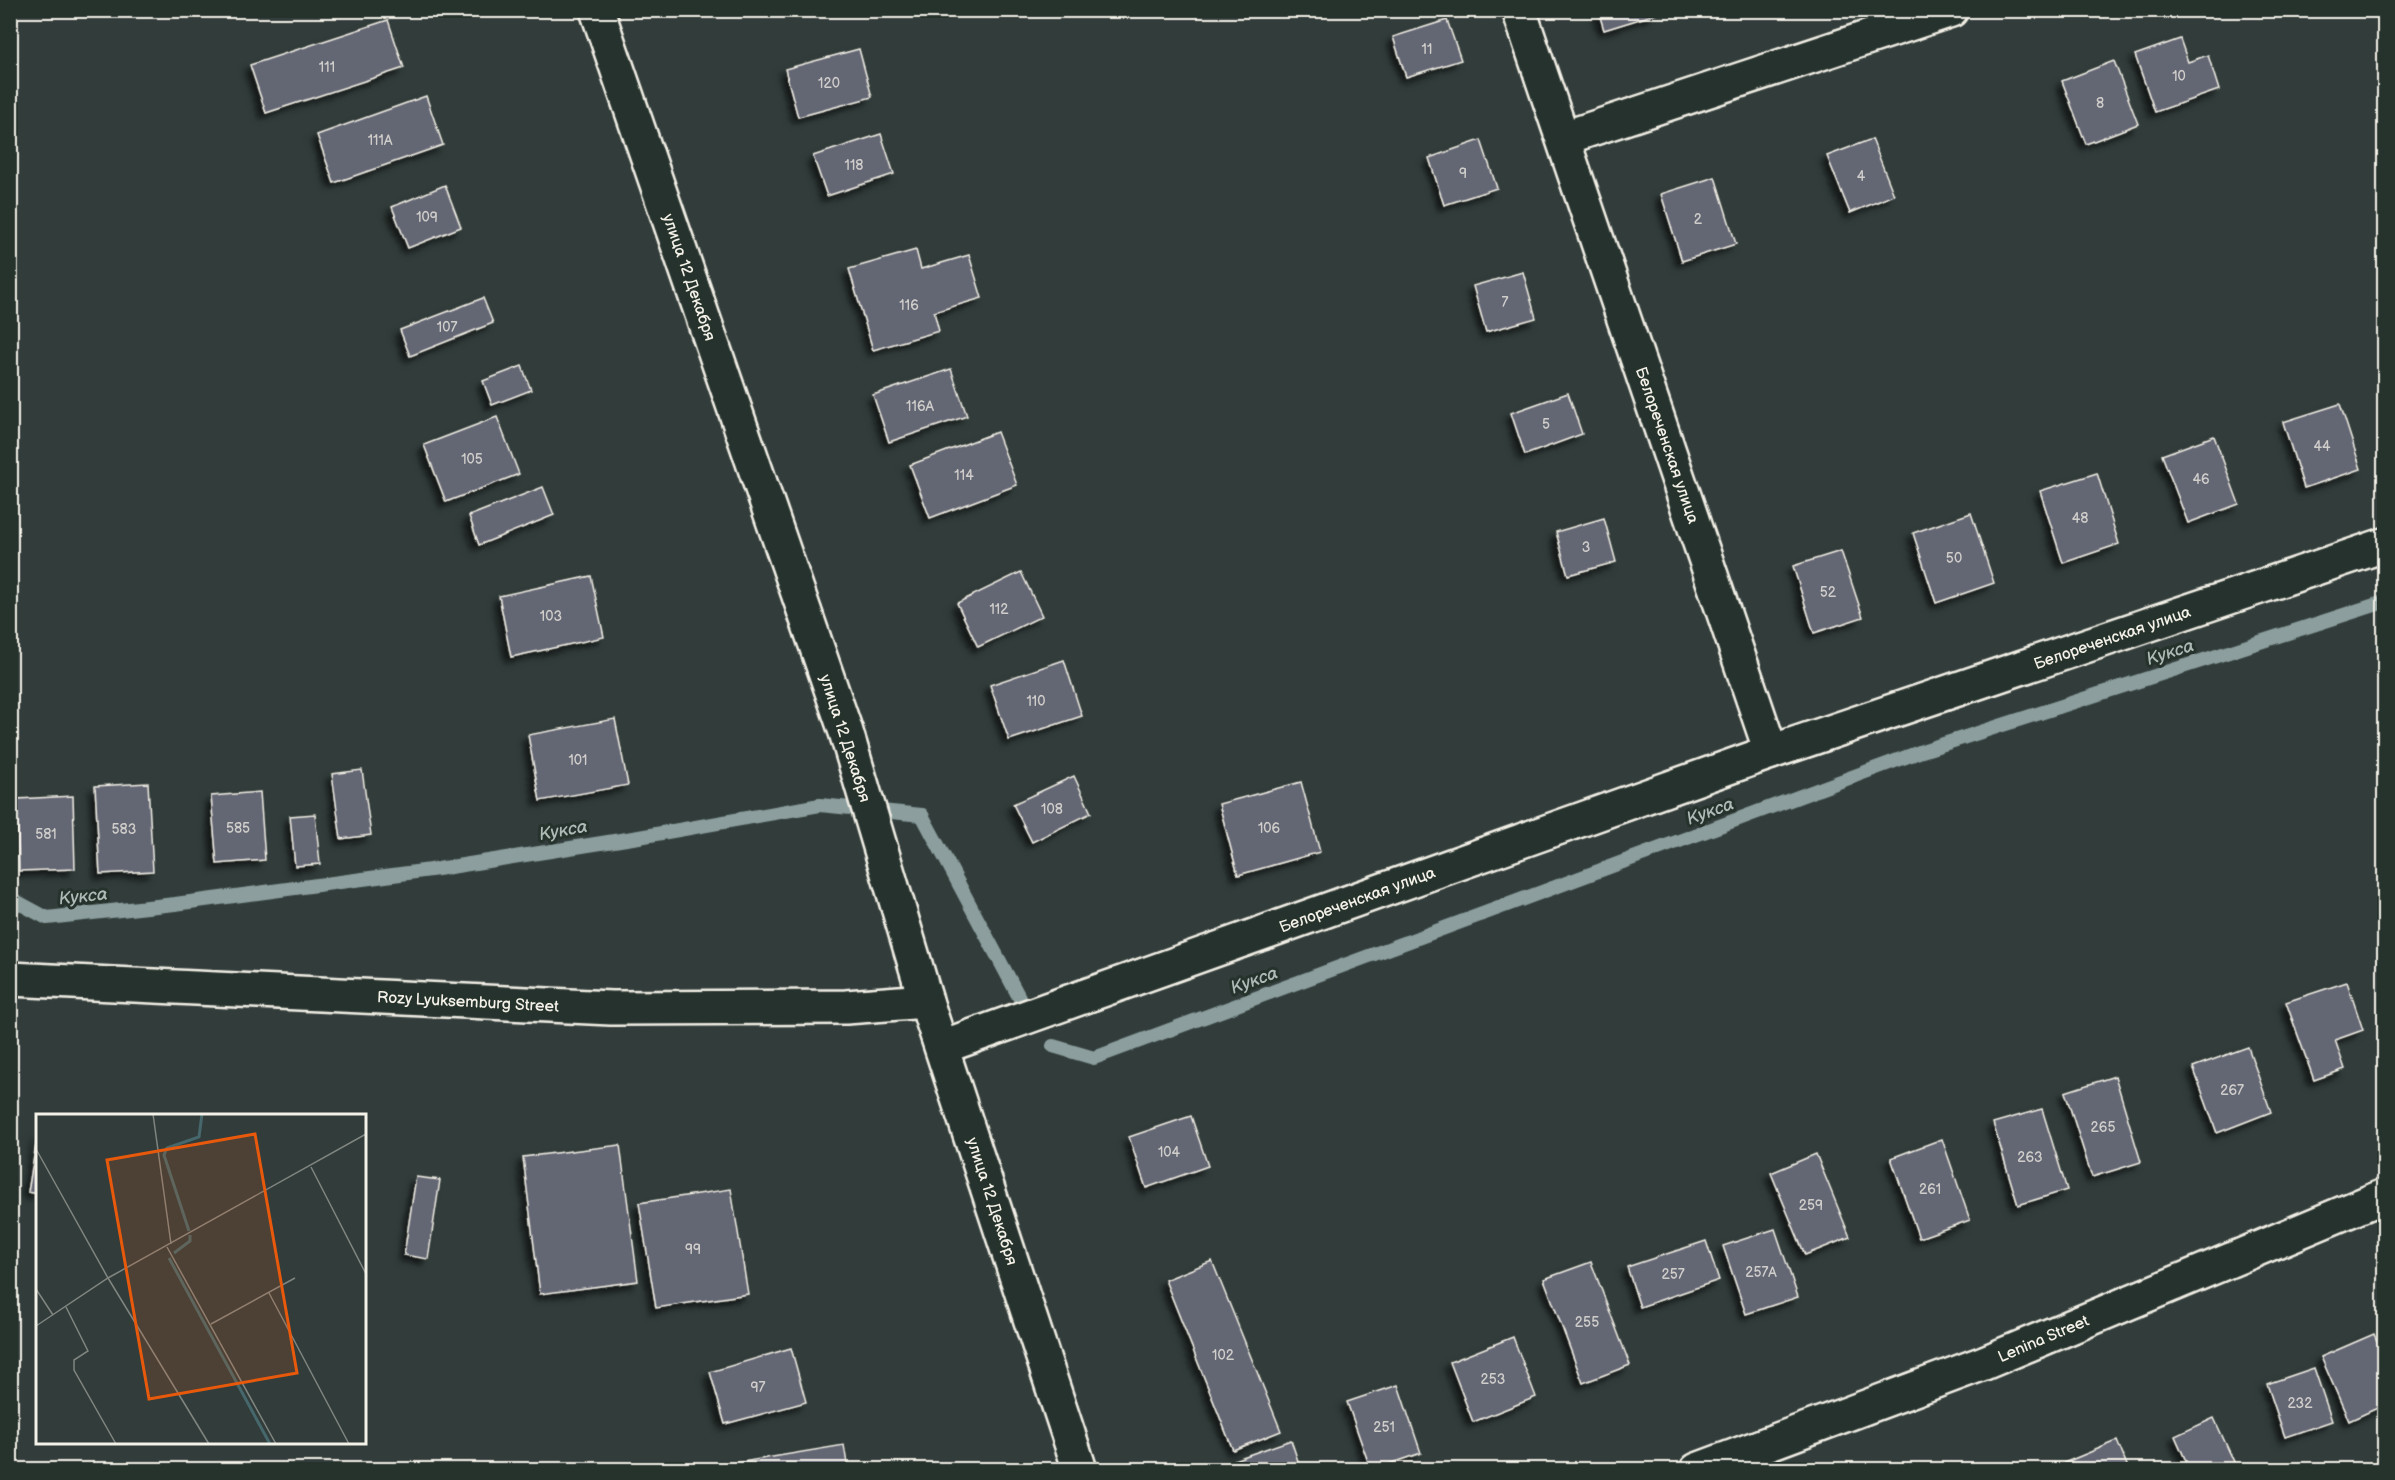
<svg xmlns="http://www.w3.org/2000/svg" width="2395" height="1480" font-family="'Balsamiq Sans',sans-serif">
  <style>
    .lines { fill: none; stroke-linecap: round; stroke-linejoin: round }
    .stream { stroke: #8c9f9e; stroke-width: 14 }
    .building { fill: #646673; stroke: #f4f1e8; stroke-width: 1.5; filter: url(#shadow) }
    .minor-casing { stroke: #f4f1e8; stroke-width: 38 }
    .minor { stroke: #26332d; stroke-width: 33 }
    .labels { text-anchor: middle; stroke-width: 6; stroke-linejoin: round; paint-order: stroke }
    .number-label { font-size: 14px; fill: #d0cecb }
    .street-label { font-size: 16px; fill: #f4f1e8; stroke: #26332d }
    .water-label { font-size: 18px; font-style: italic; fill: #aebab6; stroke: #26332d }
    .inset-river { fill: none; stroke: #46686c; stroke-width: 3 }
    .inset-road { fill: none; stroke: #808580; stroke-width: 1.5 }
    .view { fill: #e8590c; fill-opacity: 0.15; stroke: #e8590c; stroke-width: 3 }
    .inset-edge { fill: none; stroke: #f4f1e8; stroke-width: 3 }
  </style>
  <defs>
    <filter id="shadow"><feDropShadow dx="-5.5" dy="5.5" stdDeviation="3" flood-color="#0009"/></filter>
  </defs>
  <rect width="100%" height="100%" fill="#323d3b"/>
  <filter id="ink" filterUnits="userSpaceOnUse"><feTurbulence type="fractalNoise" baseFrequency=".0167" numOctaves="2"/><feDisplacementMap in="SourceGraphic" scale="12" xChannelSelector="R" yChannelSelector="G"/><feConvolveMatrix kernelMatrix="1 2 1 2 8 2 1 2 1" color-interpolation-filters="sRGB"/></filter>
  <g filter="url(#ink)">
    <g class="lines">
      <!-- stream -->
      <g class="stream">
        <polyline points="10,898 47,918 175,904 438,869 639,837 820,805 922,815 1019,997"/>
        <polyline points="1053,1046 1094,1058 1922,751 2384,602"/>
      </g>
    </g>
    <!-- building -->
    <g class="building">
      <polygon points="1598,10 1655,10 1656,14 1604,30"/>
      <polygon points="388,20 404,68 266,113 250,65"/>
      <polygon points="1447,20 1461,60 1406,77 1393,37"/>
      <polygon points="2180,39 2188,62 2208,55 2219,90 2155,112 2135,55"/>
      <polygon points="859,49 872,97 798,117 785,69"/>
      <polygon points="2114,61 2138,124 2086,144 2062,81"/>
      <polygon points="426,96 443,145 334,183 317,135"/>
      <polygon points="881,134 894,174 827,196 813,156"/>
      <polygon points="1872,139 1894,195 1850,213 1827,156"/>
      <polygon points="1481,140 1497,188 1444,205 1429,158"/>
      <polygon points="1715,177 1736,244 1682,261 1661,194"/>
      <polygon points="445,185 461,227 408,248 392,207"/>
      <polygon points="916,250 921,269 969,255 982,298 934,312 939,331 873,350 849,269"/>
      <polygon points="1523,272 1536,318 1486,332 1473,286"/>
      <polygon points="483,298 493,323 410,356 400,330"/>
      <polygon points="522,366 531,390 492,405 483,381"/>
      <polygon points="951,369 967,416 889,442 873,395"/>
      <polygon points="1568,393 1582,434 1525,455 1511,413"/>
      <polygon points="2340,404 2361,469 2304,488 2283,422"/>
      <polygon points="497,417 519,474 446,502 424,445"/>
      <polygon points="997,432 1017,485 930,518 910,465"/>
      <polygon points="2214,436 2239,504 2188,523 2162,455"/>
      <polygon points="2097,473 2119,544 2063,563 2040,491"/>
      <polygon points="543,487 554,515 479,545 469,516"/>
      <polygon points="1971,513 1994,583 1936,603 1913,533"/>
      <polygon points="1604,518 1616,562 1568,575 1556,532"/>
      <polygon points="1841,551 1863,617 1814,633 1793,566"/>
      <polygon points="1021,572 1042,616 978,647 957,603"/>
      <polygon points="591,576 604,637 511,657 499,596"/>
      <polygon points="1064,660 1082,716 1009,740 990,685"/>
      <polygon points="615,719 628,785 540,801 528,735"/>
      <polygon points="362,770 371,835 341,839 332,774"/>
      <polygon points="1074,776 1091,813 1032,842 1013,804"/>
      <polygon points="1301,782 1320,852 1238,875 1219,804"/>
      <polygon points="148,783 153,871 100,874 95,786"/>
      <polygon points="260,792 265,860 217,864 211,796"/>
      <polygon points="73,796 75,869 19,871 17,799"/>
      <polygon points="315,814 320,864 295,866 290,816"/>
      <polygon points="2347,982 2363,1030 2335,1040 2345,1069 2314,1080 2286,1002"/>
      <polygon points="2248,1047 2271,1112 2217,1133 2193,1067"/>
      <polygon points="2115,1076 2141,1162 2092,1177 2065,1092"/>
      <polygon points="2042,1109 2067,1190 2018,1205 1993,1123"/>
      <polygon points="1191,1116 1208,1166 1146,1188 1129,1137"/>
      <polygon points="38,1133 38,1194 28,1192"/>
      <polygon points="1942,1139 1970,1220 1919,1238 1891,1158"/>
      <polygon points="620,1145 638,1281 540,1294 523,1157"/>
      <polygon points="1816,1154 1850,1237 1805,1255 1771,1173"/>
      <polygon points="416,1177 440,1180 428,1259 404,1255"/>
      <polygon points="731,1189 748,1294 656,1308 639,1203"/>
      <polygon points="1775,1229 1798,1297 1746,1314 1723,1246"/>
      <polygon points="1706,1241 1719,1280 1640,1307 1627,1267"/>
      <polygon points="1212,1261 1281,1431 1233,1450 1165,1280"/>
      <polygon points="1591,1262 1630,1365 1583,1383 1544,1279"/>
      <polygon points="2374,1334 2384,1358 2384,1405 2349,1421 2321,1357"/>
      <polygon points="1513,1337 1536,1397 1473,1422 1450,1362"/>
      <polygon points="791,1348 806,1402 725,1424 710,1372"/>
      <polygon points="2314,1368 2332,1421 2285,1437 2267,1384"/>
      <polygon points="1398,1385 1421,1453 1371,1470 1347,1402"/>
      <polygon points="2214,1418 2235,1464 2223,1470 2190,1470 2175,1436"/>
      <polygon points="1291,1440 1301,1470 1238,1470 1234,1460"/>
      <polygon points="2117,1441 2129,1470 2067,1470 2064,1463"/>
      <polygon points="844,1445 848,1470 738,1470 736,1463"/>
    </g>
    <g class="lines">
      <defs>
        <g id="minor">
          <polyline points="597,10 846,732 926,1001 1080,1470"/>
          <polyline points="1519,10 1771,752"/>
          <polyline points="1564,138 1951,10"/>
          <polyline points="10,979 611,1008 846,1007 926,1001"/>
          <polyline points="942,1047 1771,752 2384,545"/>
          <polyline points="1697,1470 1984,1363 2384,1196"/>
        </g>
      </defs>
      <!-- minor casing -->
      <use href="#minor" class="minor-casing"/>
      <!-- minor -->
      <use href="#minor" class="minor"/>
    </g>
  </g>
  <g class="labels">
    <!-- number labels -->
    <g class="number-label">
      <text x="1427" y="54">11</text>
      <text x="327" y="72">111</text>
      <text x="2179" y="81">10</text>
      <text x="829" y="88">120</text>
      <text x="2100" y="108">8</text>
      <text x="380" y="145">111А</text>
      <text x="854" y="170">118</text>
      <text x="1463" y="178">9</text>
      <text x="1861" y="181">4</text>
      <text x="427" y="222">109</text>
      <text x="1698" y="224">2</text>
      <text x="1505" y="307">7</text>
      <text x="909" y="310">116</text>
      <text x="447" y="332">107</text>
      <text x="920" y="411">116А</text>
      <text x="1546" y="429">5</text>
      <text x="2322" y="451">44</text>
      <text x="472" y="464">105</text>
      <text x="964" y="480">114</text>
      <text x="2201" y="484">46</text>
      <text x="2080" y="523">48</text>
      <text x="1586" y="552">3</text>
      <text x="1954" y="563">50</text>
      <text x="1828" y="597">52</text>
      <text x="999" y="614">112</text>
      <text x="551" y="621">103</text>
      <text x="1036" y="706">110</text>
      <text x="578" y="765">101</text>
      <text x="1052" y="814">108</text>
      <text x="238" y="833">585</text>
      <text x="1269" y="833">106</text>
      <text x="124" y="834">583</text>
      <text x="46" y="839">581</text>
      <text x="2232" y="1095">267</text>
      <text x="2103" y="1132">265</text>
      <text x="1169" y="1157">104</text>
      <text x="2030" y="1162">263</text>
      <text x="1930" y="1194">261</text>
      <text x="1811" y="1210">259</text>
      <text x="693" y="1254">99</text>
      <text x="1761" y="1277">257А</text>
      <text x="1673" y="1279">257</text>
      <text x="1587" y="1327">255</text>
      <text x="1223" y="1360">102</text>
      <text x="1493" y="1384">253</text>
      <text x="758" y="1392">97</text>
      <text x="2300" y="1408">232</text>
      <text x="1384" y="1432">251</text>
    </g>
    <!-- street labels -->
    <g class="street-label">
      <text transform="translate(690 277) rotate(71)" y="6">улица 12 Декабря</text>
      <text transform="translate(1668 445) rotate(71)" y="6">Белореченская улица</text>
      <text transform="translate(2112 637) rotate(-19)" y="6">Белореченская улица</text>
      <text transform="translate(846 738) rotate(72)" y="6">улица 12 Декабря</text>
      <text transform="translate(1357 899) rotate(-20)" y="6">Белореченская улица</text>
      <text transform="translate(468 1001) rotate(3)" y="6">Rozy Lyuksemburg Street</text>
      <text transform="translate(993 1201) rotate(72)" y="6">улица 12 Декабря</text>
      <text transform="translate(2043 1338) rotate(-23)" y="6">Lenina Street</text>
    </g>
    <!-- water labels -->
    <g class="water-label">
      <text transform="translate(2170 652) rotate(-18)" y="6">Кукса</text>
      <text transform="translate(1710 811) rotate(-20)" y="6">Кукса</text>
      <text transform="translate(563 830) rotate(-10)" y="6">Кукса</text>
      <text transform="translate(83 896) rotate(-6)" y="6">Кукса</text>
      <text transform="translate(1254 980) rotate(-20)" y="6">Кукса</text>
    </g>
  </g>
  <!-- overview -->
  <g transform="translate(36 1114)">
    <rect width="330" height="330" fill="#323d3b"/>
    <path class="inset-river" d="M 153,117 L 128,41 L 131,34 L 163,23 L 166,0M 138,139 L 154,127 L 154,121M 133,144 L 234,330"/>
    <path class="inset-road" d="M 117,0 L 135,130M 0,35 L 72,164 L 173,330M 275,53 L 330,160M 131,133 L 240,330M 0,175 L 17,201M 233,179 L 313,330M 30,193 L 52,237 L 38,246 L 38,256 L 80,330M 175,210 L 259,164M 0,212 L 72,164 L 330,20"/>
    <path class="view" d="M 219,20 L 261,259 L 113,285 L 71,46 Z"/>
    <rect width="330" height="330" class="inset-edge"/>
  </g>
  <!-- margin -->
  <rect width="2395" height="1480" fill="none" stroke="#26332d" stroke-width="36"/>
  <rect x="18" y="18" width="2359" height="1444" fill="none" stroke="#f4f1e8" stroke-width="2" filter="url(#ink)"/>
</svg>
